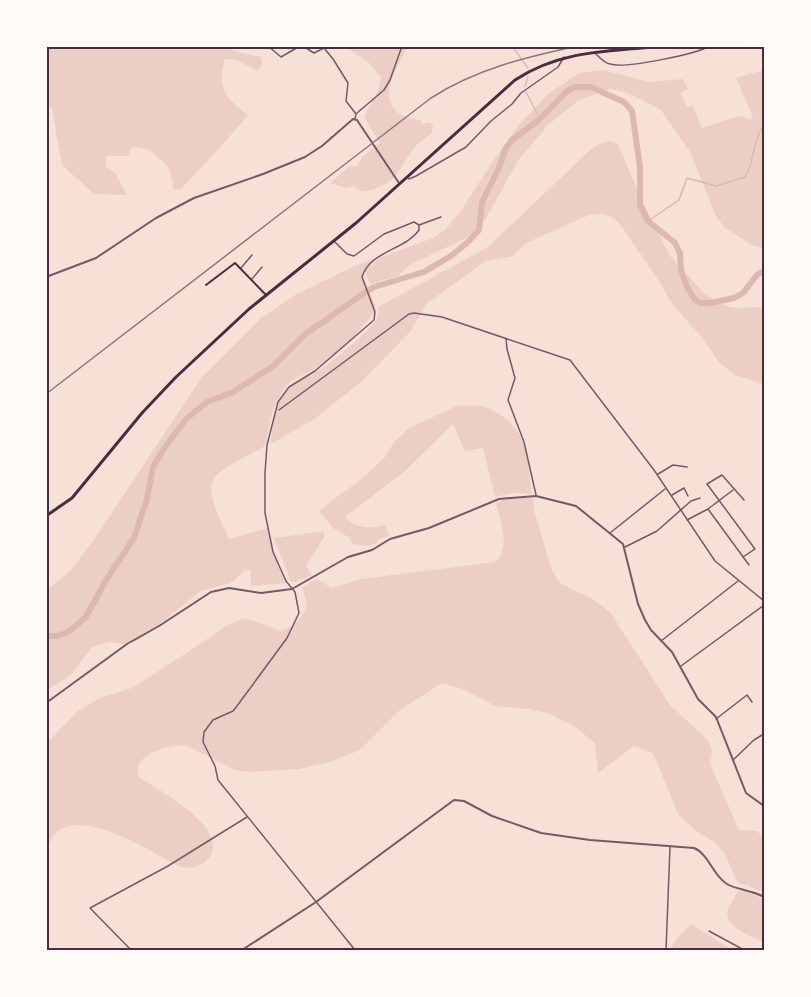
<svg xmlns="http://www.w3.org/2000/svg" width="811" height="997" font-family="Literata,serif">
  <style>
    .green { fill: #ebcfc5 }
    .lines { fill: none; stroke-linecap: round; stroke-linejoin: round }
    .stream { stroke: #dcb8b0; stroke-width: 1.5 }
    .river { stroke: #dcb8b0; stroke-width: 6 }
    .minor { stroke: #755966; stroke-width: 1.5 }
    .tertiary { stroke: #755966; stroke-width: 2 }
    .secondary { stroke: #4a2c40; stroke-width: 2 }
    .trunk { stroke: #4a2c40; stroke-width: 3 }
    .rail { stroke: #8f747c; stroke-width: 1.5 }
    .neatline { fill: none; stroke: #4a2c40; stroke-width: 2 }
  </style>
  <rect width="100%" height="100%" fill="#f7e1d7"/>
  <!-- green -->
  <g class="green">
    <path d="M 46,47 L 226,47 L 242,53 L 261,57 L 262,64 L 258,71 L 236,60 L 225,59 C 217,88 225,98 248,115 L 217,151 L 181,189 L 174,190 C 172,179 171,168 162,161 C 156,157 155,156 151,150 L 132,147 L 128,156 L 107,156 L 105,166 L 116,174 L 127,195 L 94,194 L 62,165 L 52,109 L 47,104 Z"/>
    <path d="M 346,47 L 407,47 C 402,58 392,75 390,86 C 385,109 401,118 420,120 L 423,124 L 427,122 L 433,124 L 432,132 C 427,138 419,142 414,148 C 399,168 397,183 371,190 C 363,192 359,191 354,186 L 346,188 L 330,183 L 350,166 L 357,166 L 362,157 L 380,143 L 364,117 L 378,90 L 381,77 L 369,63 Z"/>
    <polygon points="603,70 649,82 683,79 688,89 681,93 687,107 693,106 702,128 739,116 750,120 753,117 736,78 764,70 764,248 752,245 725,228 716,216 690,152 661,110 626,92 610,89 579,100 548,125 517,162 488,215 477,231 466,238 408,266 398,276 370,284 365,271 381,257 433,238 445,230 460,212 497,155 519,125 547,95 579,73"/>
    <path d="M 610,141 L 617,143 L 619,147 L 646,209 L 671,257 L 704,293 L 715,300 L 726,306 L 737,308 L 764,307 L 764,384 L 735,375 L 718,361 L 701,336 L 673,305 L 657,278 L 619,223 L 612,217 L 603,214 L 589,215 L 526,243 L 513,256 L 486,261 L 426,304 L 410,332 L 361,382 L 313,420 L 271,444 C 272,428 273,408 283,395 C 293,382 308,378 321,369 C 333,361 373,329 378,316 C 378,315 378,308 378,307 L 488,247 L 591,149 L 602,143 Z"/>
    <path d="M 375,258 L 362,273 L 375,306 L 375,312 L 346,345 L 315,369 L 291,381 L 283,390 L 273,409 L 265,446 C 254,453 218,469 213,480 C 206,495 223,525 229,539 L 268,528 L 278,566 L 286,583 L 251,586 L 251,570 L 244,571 L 231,583 L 201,591 L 139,640 L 122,644 L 110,642 L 92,647 L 72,674 L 47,690 L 46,591 L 71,570 L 93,541 L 202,377 L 261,318 L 295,295 L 350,268 Z"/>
    <path d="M 456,406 C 464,406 472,405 480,406 C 484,406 489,409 493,411 C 528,427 527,459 532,494 L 512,493 L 495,497 L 483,448 L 465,451 L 453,424 L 405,471 L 345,517 C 357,529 369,529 385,525 L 390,536 L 379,539 L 375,544 L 366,546 L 352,544 L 350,538 L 333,528 L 319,511 L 338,496 L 358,482 L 385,457 L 394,442 L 408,429 Z"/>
    <path d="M 513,497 L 533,498 L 535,513 L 552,571 L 560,583 L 591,598 L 610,612 L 670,705 L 707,739 L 712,750 L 710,764 L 739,830 L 757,831 L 764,838 L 764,893 L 747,885 L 738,884 L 725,854 L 713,841 L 697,832 L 678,814 L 653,753 L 634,746 L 598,773 L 595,744 L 577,728 L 551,714 L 529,709 L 495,706 L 463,689 L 442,683 L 400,710 L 360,750 L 330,762 L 299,769 L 248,772 L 235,770 L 187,746 C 171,743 129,756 139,777 C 158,790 234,830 208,859 C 199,869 189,869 178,866 C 150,851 93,813 61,829 C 54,833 51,840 47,847 L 47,743 L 78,711 L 100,698 L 132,688 L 194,648 L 229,624 L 245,618 L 281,631 C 295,626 302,619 307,604 L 302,587 L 317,579 L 332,588 L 361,579 L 495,562 C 511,548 500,521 496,503 Z"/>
    <polygon points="324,531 324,537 306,566 312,575 296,582 291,582 274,538"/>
    <path d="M 738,891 L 746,892 L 764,899 L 764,943 C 753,936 721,927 728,909 C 731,902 735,897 738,891 Z"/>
    <polygon points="691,924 732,950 670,950 677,938"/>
  </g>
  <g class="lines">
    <!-- stream -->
    <g class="stream">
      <polyline points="512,46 528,68"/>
      <polyline points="525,86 528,77"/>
      <polyline points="526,92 540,119"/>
      <path d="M 648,221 L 679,200 L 687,178 L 716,186 L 745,177 C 755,162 752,140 764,126"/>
    </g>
    <!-- river -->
    <polyline class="river" points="46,636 57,636 68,632 85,618 108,577 134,538 147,499 153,467 165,447 187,418 207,402 233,392 272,367 304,335 363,294 374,287 424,272 451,256 468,242 479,230 482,202 499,168 506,148 512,140 540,119 567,91 575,87 591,87 624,102 632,111 640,167 640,205 648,221 675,243 680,253 681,270 687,287 695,300 700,303 711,303 734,298 743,293 757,275 764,271"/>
    <!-- minor -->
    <g class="minor">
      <polyline points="268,46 281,57 300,46"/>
      <polyline points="303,46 314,53 324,48 333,59 348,83 346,101 356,114 355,119"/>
      <path d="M 595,53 C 599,57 604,63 610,64 C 625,69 696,54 710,46"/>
      <polyline points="357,113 384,90 390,80 402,46"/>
      <polyline points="407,177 409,179 416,176 466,147 491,121 512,104 521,93 558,67 564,57"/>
      <polyline points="334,241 347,254 354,256 384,234 414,222 419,225 441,217"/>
      <polyline points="241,268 252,255"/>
      <polyline points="252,279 262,267"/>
      <polyline points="506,339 507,349 515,378 508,400 524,442 536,495"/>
      <polyline points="279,410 409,314 414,313 442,317 570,360 654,470 715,561 764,601"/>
      <polyline points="658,474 673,465 687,467"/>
      <polyline points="672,495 684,488 688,496"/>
      <polyline points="708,509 749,565"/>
      <polyline points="687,520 708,509 733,490"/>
      <polyline points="610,533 665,489"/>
      <polyline points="625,547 657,531 691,501 700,498"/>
      <polyline points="743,557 755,549 707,484 722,475 744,500"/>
      <polyline points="661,641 738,581"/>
      <polyline points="681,666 764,605"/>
      <polyline points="716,719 747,695 752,702"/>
      <polyline points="733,760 754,740 762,735 764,736"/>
      <polyline points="709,931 744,950"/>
      <polyline points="131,950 90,908 168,866 247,817"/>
      <path d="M 355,950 L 218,780 L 215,766 L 203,742 L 204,732 L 213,720 L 233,711 L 237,706 L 287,638 L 299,613 L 295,592 L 286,581 L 273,552 L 265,513 L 265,473 L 267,445 L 278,402 L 289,387 L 315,371 L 374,320 L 375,312 L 362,277 C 370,251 405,250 419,230 L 419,225"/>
      <polyline points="666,950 670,847"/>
    </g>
    <!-- tertiary -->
    <g class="tertiary">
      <polyline points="46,277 96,258 156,218 194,198 263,174 305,157 322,146 353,119 357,120 399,183"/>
      <polyline points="46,703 127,644 159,626 211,592 229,588 261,593 292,589 348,557 372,550 390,539 429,528 499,499 536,496 576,506 623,544 638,604 645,620 651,630 672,652 698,699 716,717 746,793 764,806"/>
      <path d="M 242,950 L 316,902 L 454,800 L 464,801 L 492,816 L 541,833 L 590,840 L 694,848 C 709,854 713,876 727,884 C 737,890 752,890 764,897"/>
    </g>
    <!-- secondary -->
    <polyline class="secondary" points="206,285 235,263 266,295"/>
    <!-- trunk -->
    <path class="trunk" d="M 46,516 L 72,498 L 142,413 L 176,377 L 249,309 L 356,223 L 515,80 C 562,49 613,51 666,46"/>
    <!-- rail -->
    <path class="rail" d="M 46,394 L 431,98 C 476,69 526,57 578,46"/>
  </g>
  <!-- border -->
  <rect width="811" height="997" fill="none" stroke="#fffaf5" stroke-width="96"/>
  <rect x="48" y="48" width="715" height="901" class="neatline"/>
</svg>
